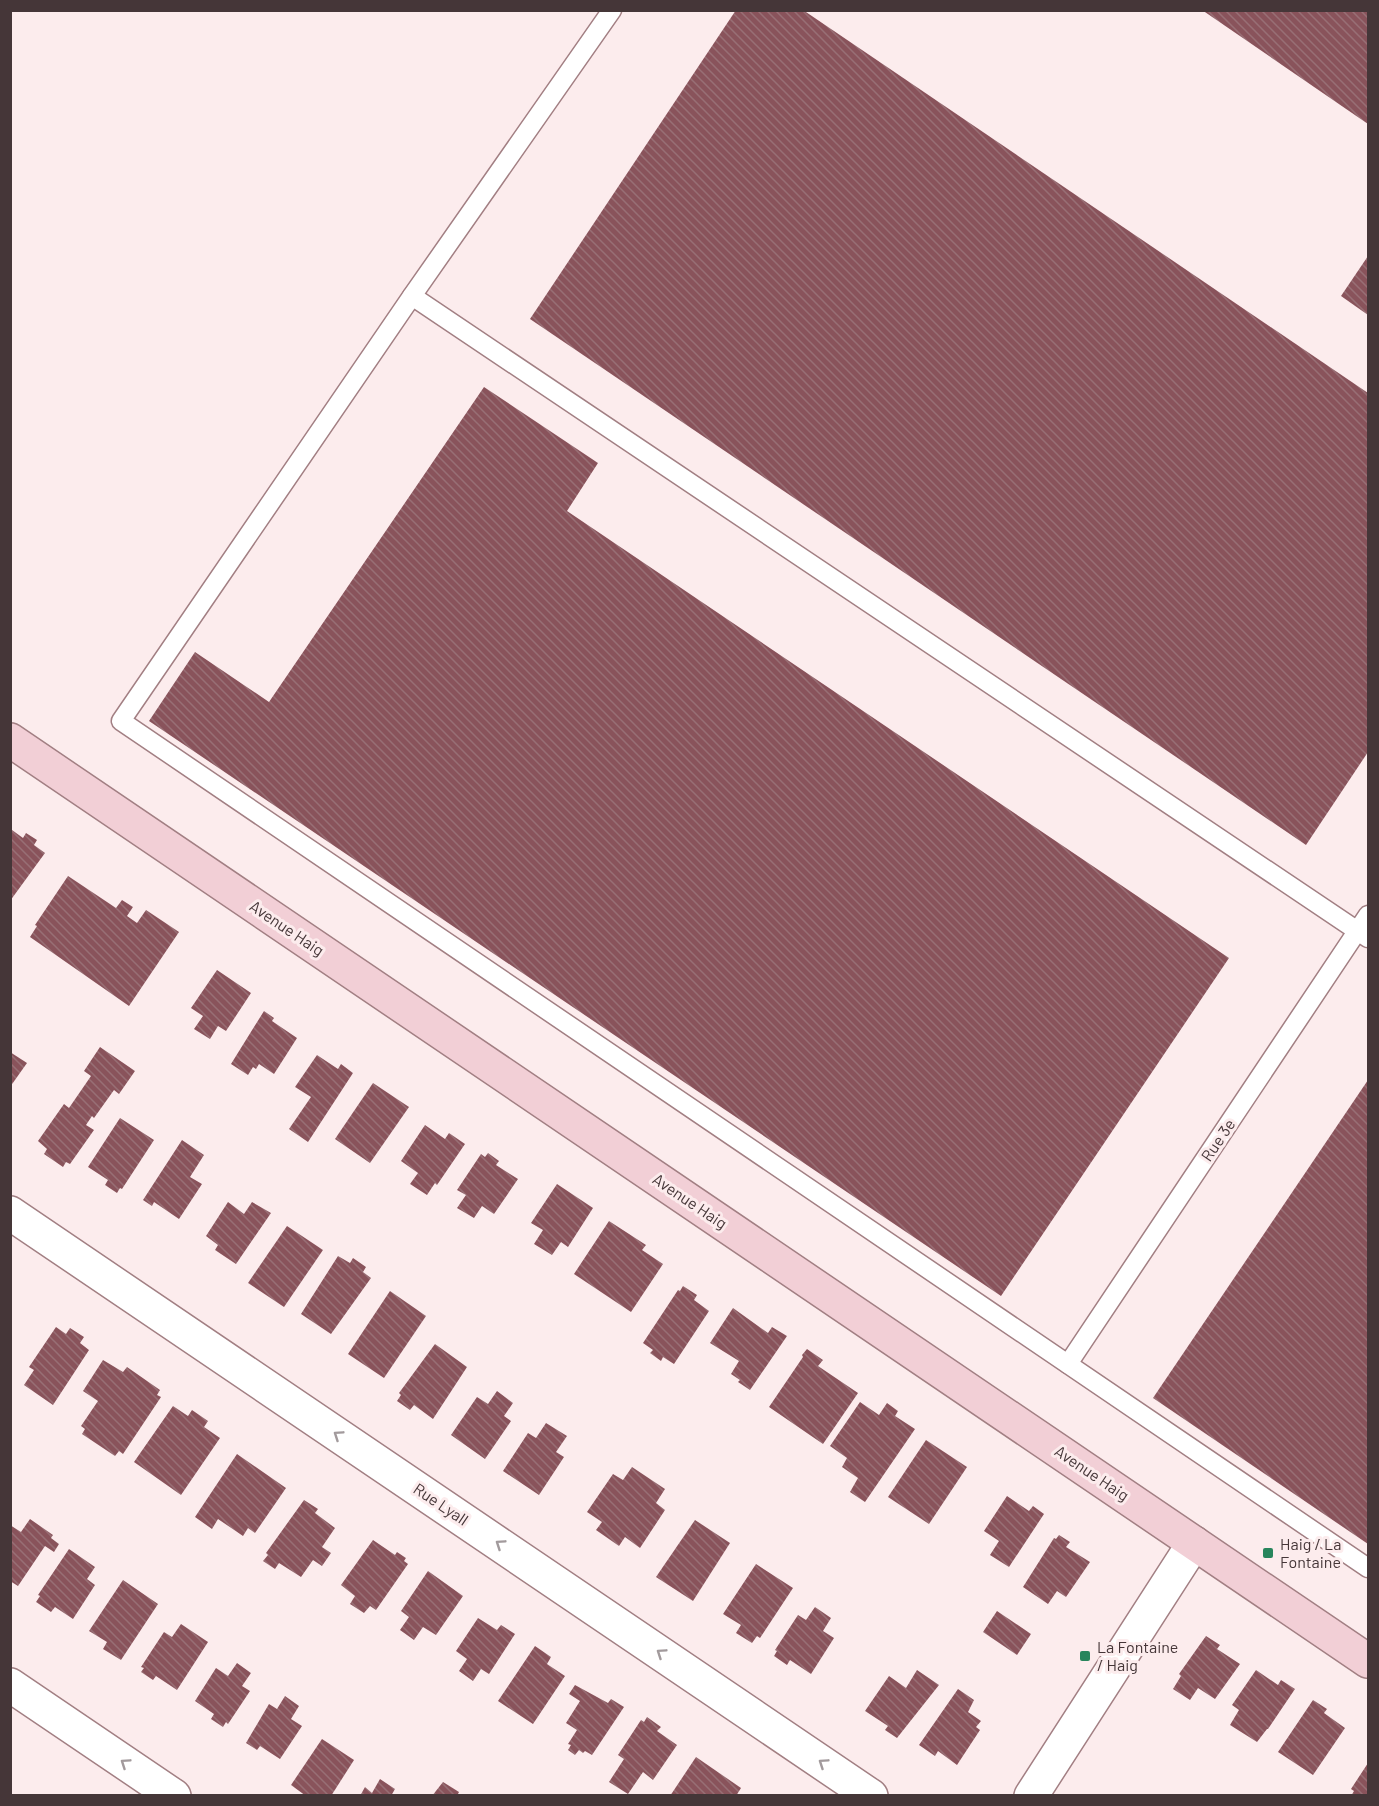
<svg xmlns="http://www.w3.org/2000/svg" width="1379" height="1806" font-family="Barlow,sans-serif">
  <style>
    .building { fill: url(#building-back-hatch) }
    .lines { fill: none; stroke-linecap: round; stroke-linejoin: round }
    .lane-casing { stroke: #a27f83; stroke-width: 21 }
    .street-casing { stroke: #a27f83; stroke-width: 36 }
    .secondary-casing { stroke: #a27f83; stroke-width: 36 }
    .lane { stroke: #fff; stroke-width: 18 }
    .street { stroke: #fff; stroke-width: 33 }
    .secondary { stroke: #f2cfd6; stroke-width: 33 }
    .oneway { stroke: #a29a9c }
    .poi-dot { fill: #27855c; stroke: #fceced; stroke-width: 2 }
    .labels { text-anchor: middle; stroke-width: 6; stroke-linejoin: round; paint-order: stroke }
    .street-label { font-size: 16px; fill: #453638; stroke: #fceced }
    .poi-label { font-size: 16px; fill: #453638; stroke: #fceced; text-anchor: start }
  </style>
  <defs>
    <pattern id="building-back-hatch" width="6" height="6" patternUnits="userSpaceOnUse" patternTransform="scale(1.5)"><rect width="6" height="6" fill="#89535b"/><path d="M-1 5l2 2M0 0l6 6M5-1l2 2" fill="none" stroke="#986f75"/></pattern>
  </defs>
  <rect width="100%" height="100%" fill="#fceced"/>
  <!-- building -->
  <g class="building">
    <polygon points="736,10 803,10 1368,393 1368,752 1306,845 530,319"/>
    <polygon points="1202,10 1368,10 1368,124"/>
    <polygon points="1368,256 1368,315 1341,296"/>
    <polygon points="484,387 598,463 567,511 1229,958 1001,1296 149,721 195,652 269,702"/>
    <polygon points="12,830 23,838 26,833 37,840 34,845 45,853 10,901"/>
    <polygon points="68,876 116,908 122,900 133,907 127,916 137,923 146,910 179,932 129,1006 30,937 37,926 35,925"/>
    <polygon points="217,970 251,993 226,1031 218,1026 210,1039 194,1029 203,1016 191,1008"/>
    <polygon points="264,1011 274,1018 272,1021 297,1038 274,1074 259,1064 256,1069 253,1067 248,1075 231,1064"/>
    <polygon points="100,1047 135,1071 119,1094 114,1090 94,1118 92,1116 86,1125 94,1130 70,1164 66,1162 63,1167 44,1154 47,1149 38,1141 64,1104 69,1108 91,1076 84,1071"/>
    <polygon points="10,1052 27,1063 10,1087"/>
    <polygon points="317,1055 338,1069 341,1064 353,1073 308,1142 289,1129 311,1097 295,1087"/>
    <polygon points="1368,1080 1368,1544 1153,1398"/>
    <polygon points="373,1083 409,1107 370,1163 335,1139"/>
    <polygon points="120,1118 154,1140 122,1189 120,1188 117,1193 105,1185 108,1180 88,1167"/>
    <polygon points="425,1125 445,1139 449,1133 465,1144 437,1185 435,1183 427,1195 410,1184 418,1173 401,1161"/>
    <polygon points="182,1140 204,1155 190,1177 202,1184 179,1219 154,1202 152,1206 143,1200"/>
    <polygon points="488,1153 499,1161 496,1165 518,1179 494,1214 482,1206 474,1218 457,1208 466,1195 457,1190 481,1154 485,1157"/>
    <polygon points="557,1184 593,1208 568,1247 561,1242 552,1255 534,1244 543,1230 531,1223"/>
    <polygon points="228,1202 244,1214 252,1202 271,1213 236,1264 215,1250 218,1245 206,1236"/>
    <polygon points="609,1221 646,1245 642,1250 663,1264 631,1312 574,1274"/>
    <polygon points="287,1226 323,1250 284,1307 248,1283"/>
    <polygon points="338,1256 350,1263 353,1258 366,1267 363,1272 371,1278 331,1334 301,1314"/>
    <polygon points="683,1286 697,1295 694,1300 709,1311 674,1364 663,1357 661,1361 650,1353 653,1350 643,1343 678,1290 680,1291"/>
    <polygon points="390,1291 426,1316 384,1378 348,1354"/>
    <polygon points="733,1308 768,1333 772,1327 787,1336 750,1390 738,1382 740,1380 731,1374 739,1361 710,1343"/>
    <polygon points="56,1327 66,1334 70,1328 84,1337 80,1343 89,1350 53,1405 24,1385 34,1370 29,1367"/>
    <polygon points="435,1344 467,1367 433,1419 414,1405 410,1410 397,1401 401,1395 399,1393"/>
    <polygon points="807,1349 823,1360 818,1366 858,1393 823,1444 769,1407 803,1357 802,1355"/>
    <polygon points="103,1360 123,1372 127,1367 160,1390 157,1395 161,1397 123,1454 119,1451 115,1456 82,1434 85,1429 81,1426 98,1401 83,1391"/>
    <polygon points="497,1391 513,1403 504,1416 511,1421 485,1459 451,1435 477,1397 488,1404"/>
    <polygon points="860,1402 879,1415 887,1403 898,1411 895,1416 915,1429 865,1502 850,1492 858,1478 842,1467 847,1458 830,1446"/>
    <polygon points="173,1406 188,1416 192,1410 208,1421 204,1427 220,1438 181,1495 134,1462"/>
    <polygon points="546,1423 567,1436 556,1452 564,1457 539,1495 503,1471 528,1433 536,1438"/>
    <polygon points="926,1440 967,1467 929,1524 888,1497"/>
    <polygon points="237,1454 286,1488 255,1533 248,1528 243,1536 218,1519 212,1529 195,1517"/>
    <polygon points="632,1467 665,1489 656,1503 665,1510 640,1548 625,1537 619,1546 596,1530 602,1522 587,1512 613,1474 623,1480"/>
    <polygon points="1007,1496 1029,1511 1033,1506 1044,1514 1009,1567 990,1555 999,1541 984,1531"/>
    <polygon points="304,1500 318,1509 315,1513 335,1528 322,1547 331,1553 322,1566 313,1560 301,1577 279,1563 275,1569 263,1561 268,1555 266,1553"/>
    <polygon points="30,1519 53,1535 51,1538 59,1544 54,1552 45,1546 18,1586 10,1581 10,1525 21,1532"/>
    <polygon points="695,1520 730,1543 693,1601 656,1577"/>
    <polygon points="1059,1535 1070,1542 1066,1547 1090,1562 1066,1597 1057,1591 1048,1604 1023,1587 1054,1538 1056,1539"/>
    <polygon points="373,1540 395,1555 397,1552 406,1558 404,1561 408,1564 376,1610 370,1606 364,1613 350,1604 355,1596 341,1585"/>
    <polygon points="69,1549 95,1567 87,1579 95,1585 73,1619 55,1607 51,1612 36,1602 40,1596 38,1595"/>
    <polygon points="756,1564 793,1588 760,1638 757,1636 752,1643 736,1633 741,1625 723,1614"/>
    <polygon points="428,1571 463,1596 436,1635 423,1627 414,1640 400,1630 409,1617 401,1611"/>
    <polygon points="123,1580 158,1604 121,1660 103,1649 107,1642 89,1631"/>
    <polygon points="815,1607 831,1618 823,1631 834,1638 811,1674 790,1660 787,1665 774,1656 777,1651 775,1650 798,1615 806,1620"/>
    <polygon points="997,1611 1031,1634 1017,1655 983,1632"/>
    <polygon points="478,1618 497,1630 501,1625 515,1634 489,1674 481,1669 473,1681 459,1671 467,1659 456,1651"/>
    <polygon points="181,1624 208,1642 177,1690 156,1676 153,1680 141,1672 144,1668 141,1667 164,1632 172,1637"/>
    <polygon points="1206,1636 1220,1645 1217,1649 1240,1664 1215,1699 1198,1688 1190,1700 1173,1689 1181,1676 1179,1674"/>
    <polygon points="535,1646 551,1657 547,1664 565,1676 533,1724 498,1701"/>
    <polygon points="237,1663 251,1673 242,1686 250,1691 228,1724 226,1722 223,1727 211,1719 214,1714 195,1701 216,1668 228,1676"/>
    <polygon points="917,1670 939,1685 897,1738 885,1730 888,1726 865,1711 889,1676 906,1688"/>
    <polygon points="1256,1670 1278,1685 1281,1680 1295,1689 1268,1729 1267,1729 1257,1742 1230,1725 1239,1710 1232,1705"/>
    <polygon points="575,1685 608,1703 611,1699 624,1707 592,1755 585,1751 583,1753 579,1750 575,1755 568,1750 571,1745 568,1744 577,1730 566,1723 580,1701 569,1694"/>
    <polygon points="958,1689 974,1700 968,1712 981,1721 976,1727 980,1730 957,1765 938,1751 935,1756 919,1745"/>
    <polygon points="285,1696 299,1706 291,1719 302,1726 280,1759 260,1746 257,1750 246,1743 269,1704 277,1709"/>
    <polygon points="1313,1700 1327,1709 1324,1713 1345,1728 1313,1775 1278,1752"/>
    <polygon points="647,1717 661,1727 657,1731 677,1745 653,1780 643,1772 628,1794 609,1782 624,1759 618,1755 641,1720 644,1722"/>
    <polygon points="322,1739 354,1760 331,1796 306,1796 291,1785"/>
    <polygon points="696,1757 741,1788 736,1796 670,1796"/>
    <polygon points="1368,1763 1368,1796 1351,1796 1354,1791 1351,1789"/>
    <polygon points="380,1779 395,1789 391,1796 360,1796 365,1787 372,1793"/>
    <polygon points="443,1782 459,1792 457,1796 432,1796"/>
  </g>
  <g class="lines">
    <defs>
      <g id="lane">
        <polyline points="612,10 412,296 121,721 1368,1568"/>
        <polyline points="412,296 1368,938"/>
        <polyline points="1068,1364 1368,915"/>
      </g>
      <g id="street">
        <polyline points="10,1213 871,1796"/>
        <polyline points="10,1685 174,1796"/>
        <polyline points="1031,1796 1194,1543"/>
      </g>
      <polyline id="secondary" points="10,740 1368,1661"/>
    </defs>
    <!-- lane casing -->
    <use href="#lane" class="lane-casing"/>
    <!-- street casing -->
    <use href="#street" class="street-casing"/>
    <!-- secondary casing -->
    <use href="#secondary" class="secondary-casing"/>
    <!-- lane -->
    <use href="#lane" class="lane"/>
    <!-- street -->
    <use href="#street" class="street"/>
    <!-- secondary -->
    <use href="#secondary" class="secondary"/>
  </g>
  <!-- one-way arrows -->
  <defs><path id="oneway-chevron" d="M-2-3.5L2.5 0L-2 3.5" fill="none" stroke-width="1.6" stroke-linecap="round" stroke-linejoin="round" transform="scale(1.5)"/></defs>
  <g class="oneway">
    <use href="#oneway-chevron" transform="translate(338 1435) rotate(-146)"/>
    <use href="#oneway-chevron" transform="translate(500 1544) rotate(-146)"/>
    <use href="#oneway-chevron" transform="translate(661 1653) rotate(-146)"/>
    <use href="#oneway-chevron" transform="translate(125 1763) rotate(-146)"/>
    <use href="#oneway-chevron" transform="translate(823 1763) rotate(-146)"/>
  </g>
  <!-- markers -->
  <g class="poi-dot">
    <rect x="1262" y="1547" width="12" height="12" rx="3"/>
    <rect x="1079" y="1650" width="12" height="12" rx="3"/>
  </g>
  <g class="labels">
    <!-- street labels -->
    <g class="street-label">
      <text transform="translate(287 928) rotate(34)" y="6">Avenue Haig</text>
      <text transform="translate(1218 1140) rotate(-56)" y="6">Rue 3e</text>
      <text transform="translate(690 1201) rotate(34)" y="6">Avenue Haig</text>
      <text transform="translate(1092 1473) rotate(34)" y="6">Avenue Haig</text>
      <text transform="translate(441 1504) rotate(34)" y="6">Rue Lyall</text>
    </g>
    <!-- poi labels -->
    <g class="poi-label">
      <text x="1280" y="1550">Haig / La<tspan x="1280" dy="18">Fontaine</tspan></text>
      <text x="1097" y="1653">La Fontaine<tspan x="1097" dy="18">/ Haig</tspan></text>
    </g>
  </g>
  <!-- border -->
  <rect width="1379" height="1806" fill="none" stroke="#453638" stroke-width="24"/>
</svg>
